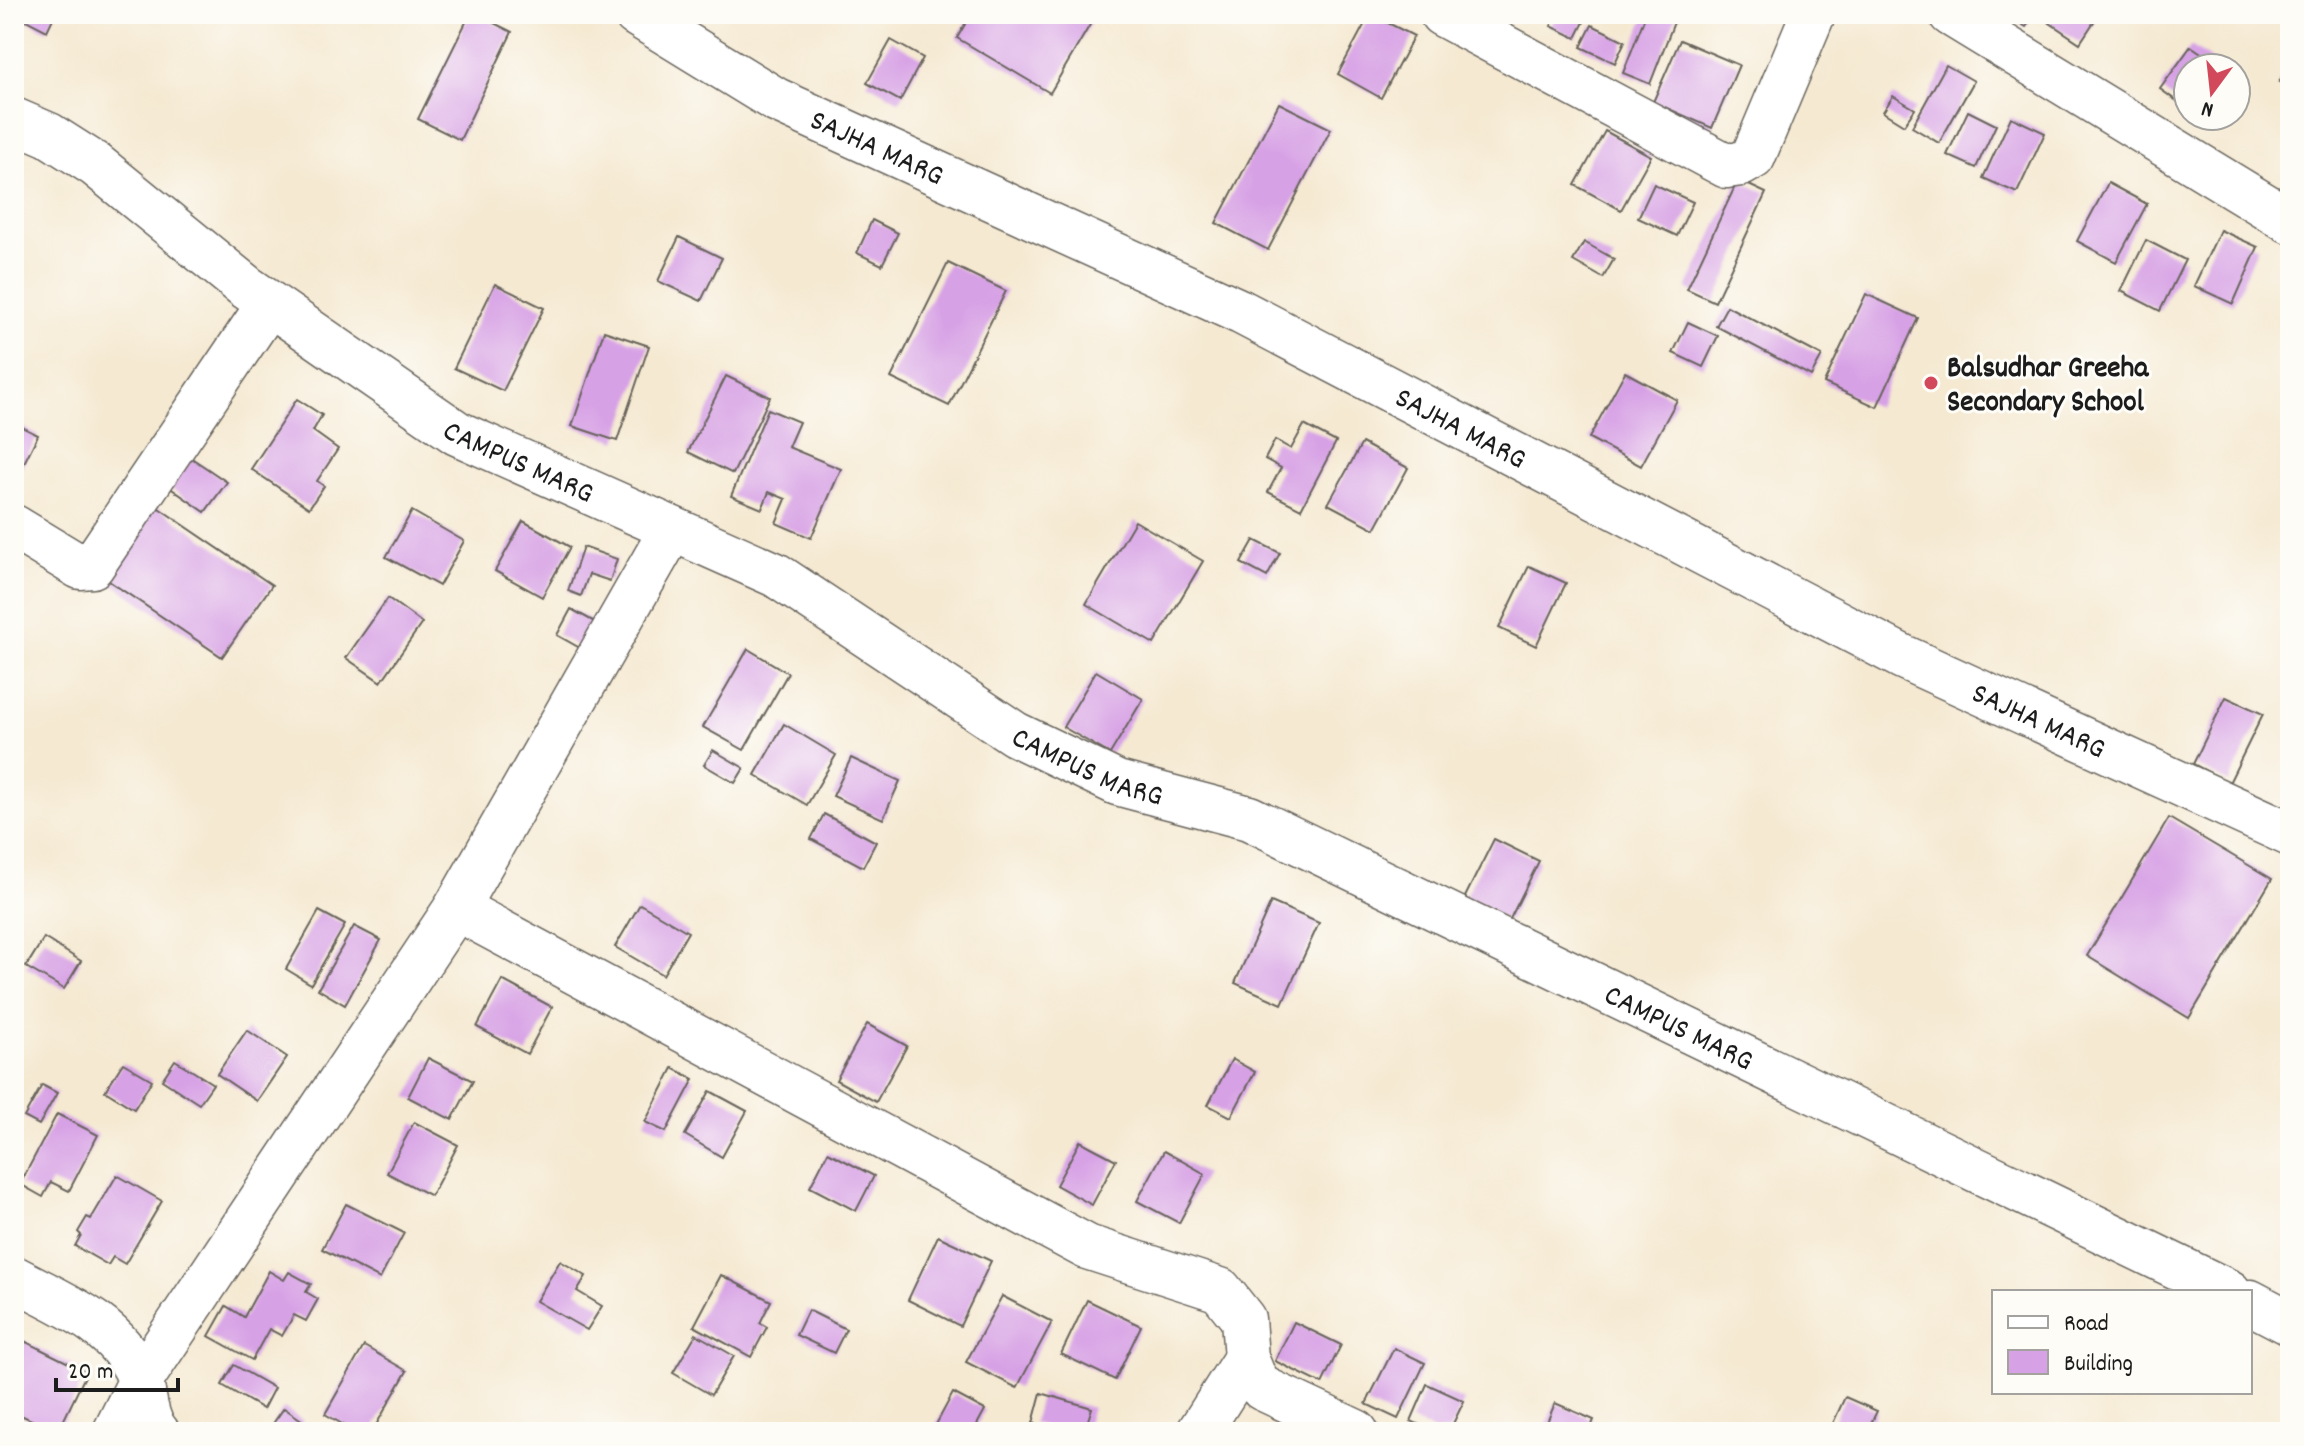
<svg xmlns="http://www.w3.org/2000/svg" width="2304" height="1446" font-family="Dekko,sans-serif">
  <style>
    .building { fill: #d7a1e5 }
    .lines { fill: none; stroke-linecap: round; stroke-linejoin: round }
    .minor-casing { stroke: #68645c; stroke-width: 47 }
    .tertiary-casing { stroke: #68645c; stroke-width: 47 }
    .minor { stroke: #fff; stroke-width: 44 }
    .tertiary { stroke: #fff; stroke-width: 44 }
    .poi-dot { fill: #d1495b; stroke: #fdfcf7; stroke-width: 3 }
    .labels { text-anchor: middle; stroke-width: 6; stroke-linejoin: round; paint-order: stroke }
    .street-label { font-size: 30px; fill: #1c1c1c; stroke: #fdfcf7 }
    .poi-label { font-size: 30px; font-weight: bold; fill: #1c1c1c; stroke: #fdfcf7; text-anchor: start }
  </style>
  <rect width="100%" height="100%" fill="#fdfcf7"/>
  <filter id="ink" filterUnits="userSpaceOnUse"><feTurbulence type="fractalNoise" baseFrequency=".0125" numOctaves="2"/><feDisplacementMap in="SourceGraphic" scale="16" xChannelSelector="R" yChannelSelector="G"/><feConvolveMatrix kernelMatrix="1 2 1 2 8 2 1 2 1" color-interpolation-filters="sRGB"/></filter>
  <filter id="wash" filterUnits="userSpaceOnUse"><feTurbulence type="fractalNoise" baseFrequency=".006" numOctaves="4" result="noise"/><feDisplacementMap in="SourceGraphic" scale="32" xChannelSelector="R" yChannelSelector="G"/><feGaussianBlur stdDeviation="1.8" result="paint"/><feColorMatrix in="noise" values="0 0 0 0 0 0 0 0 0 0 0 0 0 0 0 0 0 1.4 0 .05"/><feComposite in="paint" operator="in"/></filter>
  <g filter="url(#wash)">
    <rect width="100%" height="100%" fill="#f5e9d2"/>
    <g id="blocks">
      <!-- building -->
      <g class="building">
        <polygon points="22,14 55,14 47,31 20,17"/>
        <polygon points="470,14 476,14 512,32 460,140 418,119"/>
        <polygon points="971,14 1076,14 1091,23 1050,93 957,38"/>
        <polygon points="1370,14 1414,36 1381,98 1338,74"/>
        <polygon points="1557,14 1588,14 1576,38 1551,26"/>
        <polygon points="1646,14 1668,14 1676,17 1650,84 1623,73"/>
        <polygon points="2006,14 2035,14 2026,27"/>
        <polygon points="2052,14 2099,14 2080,43 2047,21"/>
        <polygon points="1592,25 1625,41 1615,63 1581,47"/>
        <polygon points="891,40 923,58 900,101 867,83"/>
        <polygon points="1680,40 1739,65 1712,128 1653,102"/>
        <polygon points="2191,46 2223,68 2188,68 2188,109 2160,89"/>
        <polygon points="2290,62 2290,87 2279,82"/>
        <polygon points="1946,65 1974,81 1939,143 1912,127"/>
        <polygon points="1893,96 1915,109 1904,125 1883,112"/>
        <polygon points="1279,103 1331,129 1268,250 1216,223"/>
        <polygon points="1968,111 1996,125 1976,168 1947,155"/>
        <polygon points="2011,117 2045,133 2017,193 1983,178"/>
        <polygon points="1605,131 1651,156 1621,210 1575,185"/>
        <polygon points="1738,180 1766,193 1715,302 1687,289"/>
        <polygon points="2108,183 2147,204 2116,262 2077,241"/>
        <polygon points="1654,184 1693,202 1677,236 1638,218"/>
        <polygon points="872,220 898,233 882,265 857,253"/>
        <polygon points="2220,230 2258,247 2233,304 2194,286"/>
        <polygon points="679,237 722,258 701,301 658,281"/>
        <polygon points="2146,240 2185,260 2160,311 2121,291"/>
        <polygon points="1584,242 1614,259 1603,278 1573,261"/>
        <polygon points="948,263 1006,291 949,406 891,378"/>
        <polygon points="495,284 544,308 503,391 454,368"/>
        <polygon points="1866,294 1918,318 1877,407 1824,383"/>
        <polygon points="1727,306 1822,356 1811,376 1716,326"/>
        <polygon points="1688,322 1718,336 1703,367 1673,353"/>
        <polygon points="604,331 649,346 617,441 572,426"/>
        <polygon points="1625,372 1677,400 1641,466 1589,438"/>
        <polygon points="726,376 770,397 733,474 688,452"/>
        <polygon points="297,399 322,415 313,431 338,449 317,481 324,486 309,508 251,469"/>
        <polygon points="768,409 799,422 788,447 841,469 811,538 776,523 786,499 769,492 762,509 731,496"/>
        <polygon points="14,423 38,435 14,483"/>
        <polygon points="1304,425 1336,442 1301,509 1268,492 1281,468 1265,459 1275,440 1291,449"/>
        <polygon points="1362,443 1408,468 1375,529 1328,504"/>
        <polygon points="190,457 227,482 205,512 169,487"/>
        <polygon points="147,500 272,585 222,657 97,573"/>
        <polygon points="412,511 464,541 439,586 386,557"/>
        <polygon points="523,521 570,547 542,597 495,571"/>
        <polygon points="1135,521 1203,561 1154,644 1086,604"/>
        <polygon points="1254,540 1280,553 1267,577 1241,563"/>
        <polygon points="583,547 617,559 610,581 589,574 581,596 568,591"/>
        <polygon points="1529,566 1566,583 1536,646 1499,628"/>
        <polygon points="388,598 422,623 381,682 346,658"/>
        <polygon points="571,609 602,626 587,652 557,635"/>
        <polygon points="748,649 788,673 744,750 703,727"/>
        <polygon points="1096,671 1143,699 1110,754 1063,727"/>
        <polygon points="2226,697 2263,714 2229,783 2193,764"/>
        <polygon points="784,724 836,755 807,805 755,775"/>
        <polygon points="713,750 744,768 735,783 704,765"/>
        <polygon points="851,758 900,781 883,819 833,796"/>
        <polygon points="824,814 876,842 863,867 811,839"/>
        <polygon points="2169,818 2272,879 2189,1018 2087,956"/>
        <polygon points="1494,839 1539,861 1509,921 1464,899"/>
        <polygon points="1271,902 1319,923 1282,1004 1235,983"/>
        <polygon points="640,904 688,932 663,975 615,947"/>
        <polygon points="319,911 345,925 311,984 286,969"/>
        <polygon points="354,926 381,940 345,1005 318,989"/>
        <polygon points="44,938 81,961 64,989 26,967"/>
        <polygon points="502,980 552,1007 527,1054 477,1027"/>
        <polygon points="867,1024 907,1046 876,1102 836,1080"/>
        <polygon points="247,1030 287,1057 257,1101 217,1074"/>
        <polygon points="428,1058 473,1081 452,1120 408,1097"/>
        <polygon points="1232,1059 1255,1072 1231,1117 1208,1105"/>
        <polygon points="175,1060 213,1084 199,1104 162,1080"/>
        <polygon points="123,1063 152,1080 134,1109 105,1091"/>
        <polygon points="673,1068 694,1079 666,1132 645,1122"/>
        <polygon points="42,1085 57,1093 39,1125 24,1117"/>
        <polygon points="710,1091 747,1111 722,1157 685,1135"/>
        <polygon points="57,1114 98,1135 69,1191 51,1182 43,1197 20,1184"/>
        <polygon points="414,1122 458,1145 431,1196 387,1173"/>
        <polygon points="1080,1141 1116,1160 1092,1205 1056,1185"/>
        <polygon points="1164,1151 1205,1174 1179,1223 1137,1201"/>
        <polygon points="828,1152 874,1176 856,1211 810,1187"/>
        <polygon points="117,1175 162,1201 125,1264 113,1257 108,1265 75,1246 81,1235 78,1232 87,1217 91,1219"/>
        <polygon points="346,1204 404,1233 380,1279 322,1249"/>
        <polygon points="938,1236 991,1261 960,1326 908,1300"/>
        <polygon points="560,1261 586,1276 577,1291 602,1306 587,1330 536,1301"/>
        <polygon points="269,1271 284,1280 289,1272 311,1284 306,1292 318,1299 306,1321 294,1315 282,1336 269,1329 252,1360 209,1336 226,1306 244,1317"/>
        <polygon points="721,1275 771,1301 760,1323 767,1327 751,1357 694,1326"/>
        <polygon points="1002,1296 1052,1322 1017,1388 966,1362"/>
        <polygon points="1087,1300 1141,1326 1115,1380 1061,1354"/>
        <polygon points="808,1310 846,1329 834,1353 796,1335"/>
        <polygon points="1294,1322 1341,1345 1322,1384 1275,1361"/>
        <polygon points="696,1334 734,1356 711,1395 673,1373"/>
        <polygon points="14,1336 87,1372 58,1432 14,1412"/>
        <polygon points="364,1346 407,1371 372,1432 356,1432 325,1414"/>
        <polygon points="1394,1348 1425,1363 1398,1419 1366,1404"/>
        <polygon points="234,1365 274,1388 263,1409 222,1385"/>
        <polygon points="1427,1384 1464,1401 1449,1432 1435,1432 1411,1421"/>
        <polygon points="953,1393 985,1410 973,1432 932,1432"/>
        <polygon points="1041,1393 1092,1408 1084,1432 1065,1432 1033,1423"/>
        <polygon points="1845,1397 1877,1411 1867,1432 1829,1432"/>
        <polygon points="1555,1403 1594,1420 1589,1432 1543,1432"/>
        <polygon points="284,1408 303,1421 295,1432 283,1432 272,1425"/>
      </g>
    </g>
  </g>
  <g filter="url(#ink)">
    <use href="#blocks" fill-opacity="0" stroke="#68645c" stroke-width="2"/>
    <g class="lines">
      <defs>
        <g id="minor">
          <path id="s1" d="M 636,14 L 776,100 L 1241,312 L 1903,657 L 2290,834"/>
          <polyline points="1442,14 1727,166 1741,164 1753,157 1813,14"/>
          <polyline points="1951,14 2290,221"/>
          <path id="s2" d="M 14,120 L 49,135 L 96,165 L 246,287 L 457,433 L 776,575 L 1015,734 L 1117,783 L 1249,818 L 2229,1292"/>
          <polyline points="14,527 80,567 92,566 269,304"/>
          <polyline points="456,908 1087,1247 1220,1290 1243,1319 1246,1358 1253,1375 1262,1388 1356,1432"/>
          <polyline points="2250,1302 2290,1323"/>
          <polyline points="115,1432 141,1380 456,908 672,529"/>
          <polyline points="1199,1432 1246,1358"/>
        </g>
        <path id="tertiary" d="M 14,1278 C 61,1303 115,1323 138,1374 C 146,1392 143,1417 157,1432"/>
      </defs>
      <!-- minor casing -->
      <use href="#minor" class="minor-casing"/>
      <!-- tertiary casing -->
      <use href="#tertiary" class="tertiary-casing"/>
      <!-- minor -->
      <use href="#minor" class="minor"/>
      <!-- tertiary -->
      <use href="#tertiary" class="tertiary"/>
    </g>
  </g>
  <!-- markers -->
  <circle class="poi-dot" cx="1931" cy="383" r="8"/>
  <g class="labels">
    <!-- street labels -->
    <g class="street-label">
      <text dy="10" stroke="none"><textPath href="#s1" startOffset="276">SAJHA MARG</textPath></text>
      <text dy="10" stroke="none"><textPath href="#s1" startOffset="924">SAJHA MARG</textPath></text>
      <text dy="10" stroke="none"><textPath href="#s2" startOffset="612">CAMPUS MARG</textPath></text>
      <text dy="10" stroke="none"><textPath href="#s1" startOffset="1572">SAJHA MARG</textPath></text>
      <text dy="10" stroke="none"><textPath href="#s2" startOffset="1260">CAMPUS MARG</textPath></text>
      <text dy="10" stroke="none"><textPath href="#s2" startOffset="1908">CAMPUS MARG</textPath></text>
    </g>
    <!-- poi labels -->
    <g class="poi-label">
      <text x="1947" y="376">Balsudhar Greeha<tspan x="1947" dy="34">Secondary School</tspan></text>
    </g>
  </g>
  <!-- margin -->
  <rect width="2304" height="1446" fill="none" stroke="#fdfcf7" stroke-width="48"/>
  <!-- legend -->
  <rect x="1992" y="1290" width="260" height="104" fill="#fdfcf7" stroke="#a3a29f" stroke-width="2"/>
  <rect x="2008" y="1316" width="40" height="12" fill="#ffffff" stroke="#a3a29f" stroke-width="2"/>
  <text x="2064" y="1330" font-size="24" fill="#1c1c1c">Road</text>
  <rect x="2008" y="1350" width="40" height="24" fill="#d7a1e5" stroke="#a3a29f" stroke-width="2"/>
  <text x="2064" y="1370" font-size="24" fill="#1c1c1c">Building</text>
  <!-- north arrow -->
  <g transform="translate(2212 92) rotate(195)"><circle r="38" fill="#fdfcf7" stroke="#a3a29f" stroke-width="2"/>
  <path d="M0-6L14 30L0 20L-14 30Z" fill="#d1495b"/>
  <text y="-12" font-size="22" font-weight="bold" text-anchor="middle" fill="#1c1c1c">N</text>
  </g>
  <!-- scale -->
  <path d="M56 1378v12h122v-12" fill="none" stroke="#1c1c1c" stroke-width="4"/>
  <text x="68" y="1378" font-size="24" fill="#1c1c1c" stroke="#fdfcf7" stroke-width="6" paint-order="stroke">20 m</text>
</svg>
